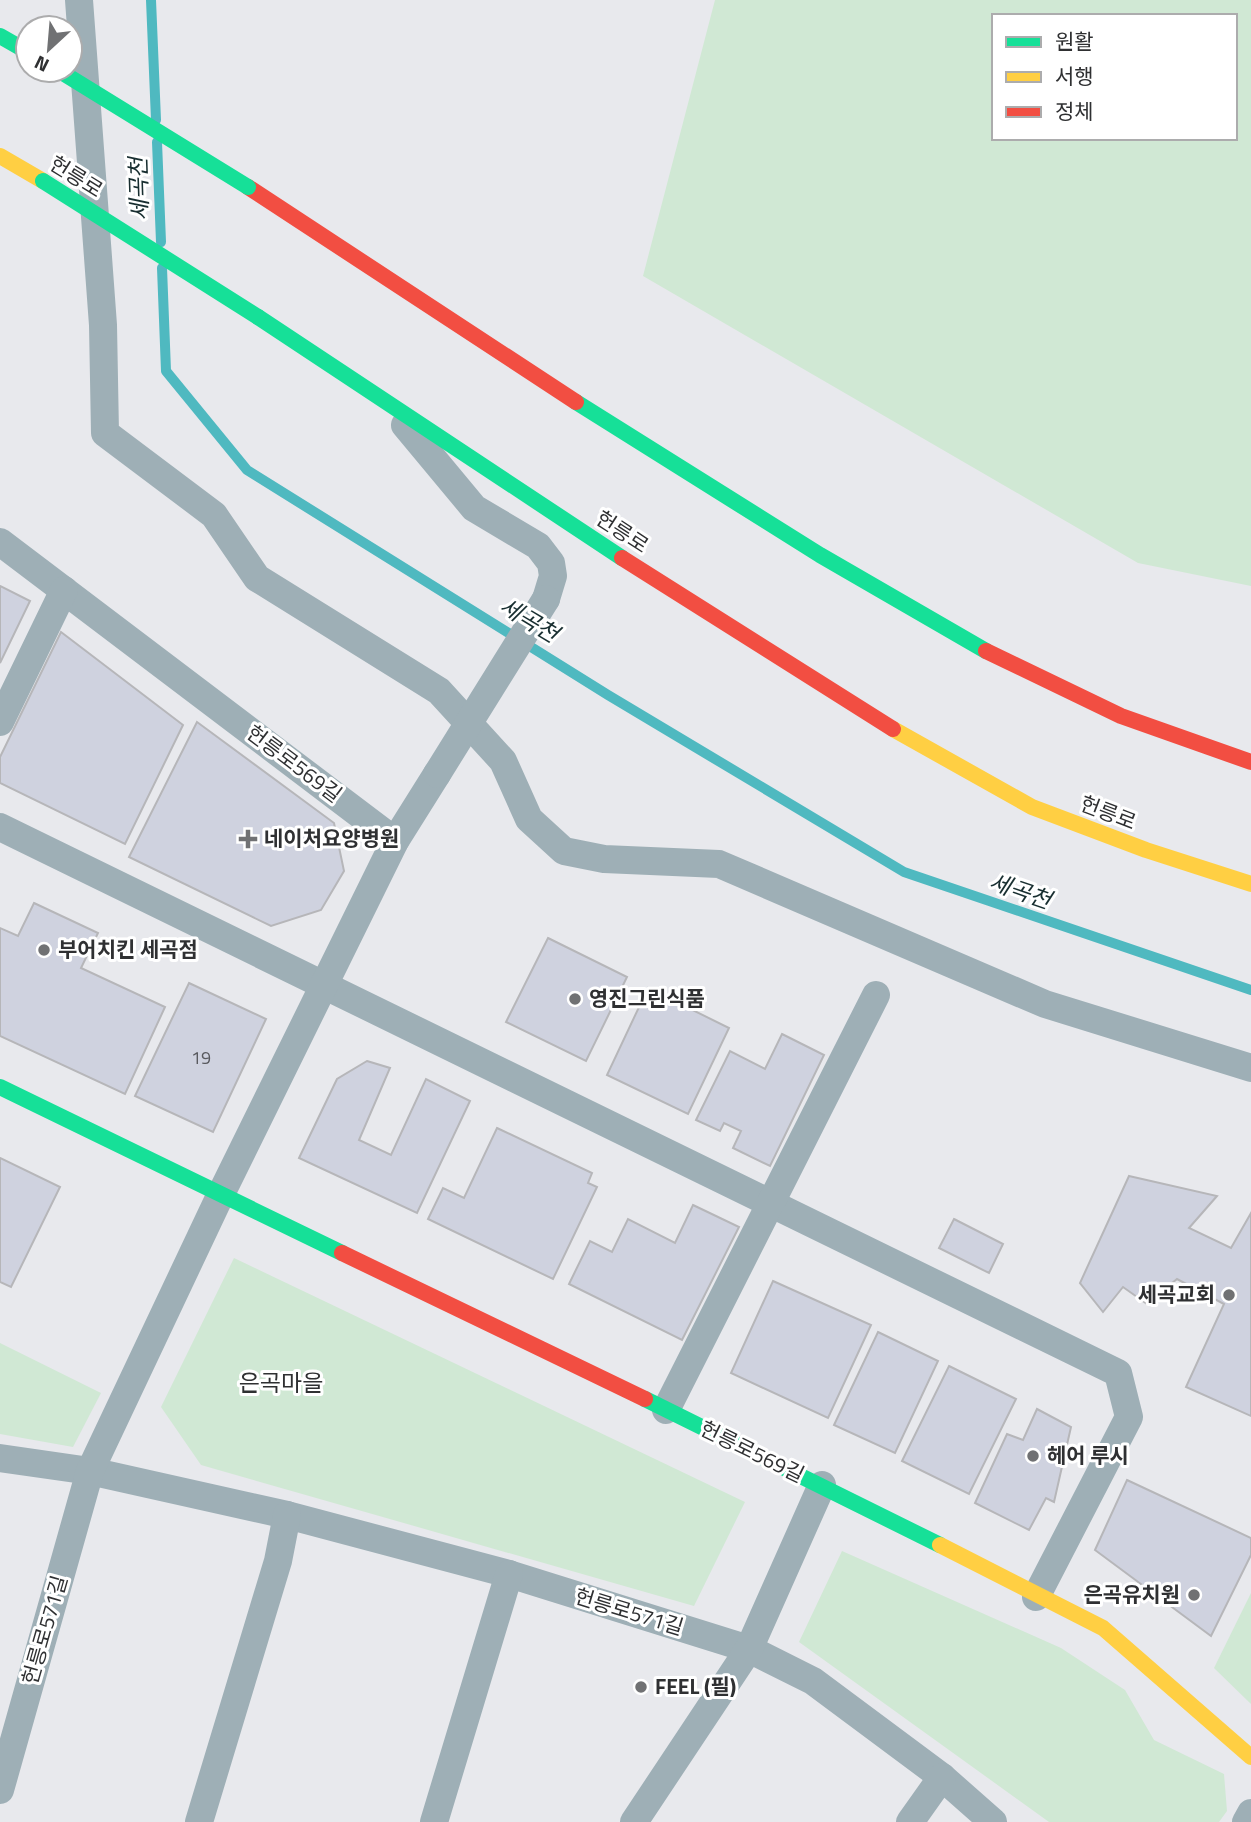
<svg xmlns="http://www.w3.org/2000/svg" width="1251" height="1822" font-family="'Titillium Web','Noto Sans KR',sans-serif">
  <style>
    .green { fill: #d0e8d4; fill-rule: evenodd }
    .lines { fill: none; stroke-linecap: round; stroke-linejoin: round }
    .stream { stroke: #4fb9c0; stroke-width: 10 }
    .building { fill: #cfd2df; stroke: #b6b6b9; stroke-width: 2 }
    .street { stroke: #9eafb6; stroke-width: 28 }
    .fast { stroke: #16e098; stroke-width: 16 }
    .slow { stroke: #ffcf43; stroke-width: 16 }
    .jam { stroke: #f24e42; stroke-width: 16 }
    .street-bridge { stroke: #9eafb6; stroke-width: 28 }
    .fast-bridge { stroke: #16e098; stroke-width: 16 }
    .poi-dot { fill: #707173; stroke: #fff; stroke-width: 2.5 }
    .labels { text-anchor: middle; stroke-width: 6; stroke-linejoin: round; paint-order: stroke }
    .number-label { font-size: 18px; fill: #595a5f }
    .street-label { font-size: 21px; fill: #2f3032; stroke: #fff }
    .poi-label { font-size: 21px; font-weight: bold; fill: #2f3032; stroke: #fff; text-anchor: start }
    .water-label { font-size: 23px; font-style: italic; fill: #182e30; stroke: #fff }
    .neighbourhood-label { font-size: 23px; fill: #2f3032; stroke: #fff }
  </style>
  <rect width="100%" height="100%" fill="#e8e9ed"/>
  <!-- green -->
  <g class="green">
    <path d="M 715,0 L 1251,0 L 1251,586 L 1138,563 L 643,276 ZM 994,16 L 1235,16 L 1235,138 L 994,138 Z"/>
    <polygon points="234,1258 745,1502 694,1606 201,1465 161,1407"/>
    <polygon points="0,1343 101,1393 73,1447 0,1434"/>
    <polygon points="842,1551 1061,1648 1125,1690 1154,1740 1224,1774 1227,1811 1219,1822 1049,1822 799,1642"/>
    <polygon points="1251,1593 1251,1704 1214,1668"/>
  </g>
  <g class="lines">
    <!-- stream -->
    <g class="stream">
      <polyline points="151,0 156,120"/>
      <polyline points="157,142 161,242"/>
      <polyline points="162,268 166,371 247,470 608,695 904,872 1251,990"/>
    </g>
  </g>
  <!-- building -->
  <g class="building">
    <polygon points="0,586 30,601 0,663"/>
    <polygon points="61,632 183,725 125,844 0,783 0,757"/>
    <polygon points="197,722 334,823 344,871 321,910 271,926 129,857"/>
    <polygon points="34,903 98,933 81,968 165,1007 125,1094 0,1036 0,928 18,936"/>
    <polygon points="548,938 627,977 586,1061 506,1022"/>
    <polygon points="189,983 266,1019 213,1132 135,1096"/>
    <polygon points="648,988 729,1028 688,1114 607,1075"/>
    <polygon points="782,1034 824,1055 770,1166 733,1148 741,1131 724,1123 720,1131 696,1120 730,1051 765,1069"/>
    <polygon points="367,1061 390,1068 359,1140 391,1155 426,1079 470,1101 417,1213 299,1158 337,1079"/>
    <polygon points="497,1128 592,1173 588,1183 597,1187 553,1279 428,1219 443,1188 464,1198"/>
    <polygon points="0,1158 60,1187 11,1287 0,1282"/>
    <polygon points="1129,1176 1217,1196 1189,1228 1231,1248 1251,1213 1251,1416 1186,1387 1224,1304 1177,1279 1147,1304 1123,1287 1103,1312 1080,1283"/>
    <polygon points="693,1205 739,1227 682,1340 569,1284 590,1241 612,1252 628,1219 675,1243"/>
    <polygon points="954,1219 1003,1244 989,1273 939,1248"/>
    <polygon points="773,1281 871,1325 828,1418 731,1373"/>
    <polygon points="878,1332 938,1361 895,1453 834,1425"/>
    <polygon points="949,1366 1016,1399 969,1494 902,1461"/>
    <polygon points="1037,1409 1071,1427 1054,1502 1046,1498 1029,1530 975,1503 1007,1434 1023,1440"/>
    <polygon points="1127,1480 1251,1538 1251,1555 1211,1636 1095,1550"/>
  </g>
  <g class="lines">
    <!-- street -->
    <g class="street">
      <polyline points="79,0 103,325 105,433 214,515 257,578 439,691 503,761 529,819 564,851 604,859 719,864 1045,1004 1251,1068"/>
      <polyline points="405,425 474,508 538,546 551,563 553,576 546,599"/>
      <polyline points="0,542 395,841"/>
      <polyline points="0,722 64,590"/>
      <polyline points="0,827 1118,1373 1129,1417 1036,1597"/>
      <polyline points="666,1410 876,995"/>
      <polyline points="0,1458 90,1471 287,1515 509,1574 749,1649 813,1681 942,1777 993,1822"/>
      <polyline points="0,1790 90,1471 220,1196 395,841 437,774"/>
      <polyline points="199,1822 278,1561 287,1515"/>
      <polyline points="434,1822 509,1574"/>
      <polyline points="634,1822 749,1649 822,1485"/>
      <polyline points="910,1822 942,1777"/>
      <polyline points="1246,1822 1251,1813"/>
    </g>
    <!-- fast -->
    <g class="fast">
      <polyline points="0,36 28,52"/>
      <polyline points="258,317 622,558"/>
      <polyline points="576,402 820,555 986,651"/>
      <polyline points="0,1087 342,1253"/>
      <polyline points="645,1399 940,1545"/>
    </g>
    <!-- slow -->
    <g class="slow">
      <polyline points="0,156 43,181"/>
      <polyline points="893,729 1032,807 1146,850 1251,884"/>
      <polyline points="940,1545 1103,1628 1251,1757"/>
    </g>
    <!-- jam -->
    <g class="jam">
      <polyline points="248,187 576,402"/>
      <polyline points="622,558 893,729"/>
      <polyline points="986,651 1121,716 1251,762"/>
      <polyline points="342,1253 645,1399"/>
    </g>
    <!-- street-bridge -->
    <polyline class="street-bridge" points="437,774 546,599"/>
    <!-- fast-bridge -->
    <g class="fast-bridge">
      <polyline points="58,70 248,187"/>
      <polyline points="43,181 258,317"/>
    </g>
  </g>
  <!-- markers -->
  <g class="poi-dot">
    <path d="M244.5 828.5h7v7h7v7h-7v7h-7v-7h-7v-7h7z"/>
    <circle cx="44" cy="950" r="7"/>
    <circle cx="575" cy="999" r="7"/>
    <circle cx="1229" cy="1295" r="7"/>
    <circle cx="1033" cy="1456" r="7"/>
    <circle cx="1194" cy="1595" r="7"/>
    <circle cx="641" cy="1687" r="7"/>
  </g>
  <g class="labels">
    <!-- number labels -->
    <g class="number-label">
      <text x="201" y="1064">19</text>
    </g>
    <!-- street labels -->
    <g class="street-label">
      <text transform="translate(76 177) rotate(32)" y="7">헌릉로</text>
      <text transform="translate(622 532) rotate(33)" y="7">헌릉로</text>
      <text transform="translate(294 764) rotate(37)" y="7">헌릉로569길</text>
      <text transform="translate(1108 813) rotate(21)" y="7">헌릉로</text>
      <text transform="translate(752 1452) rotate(26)" y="7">헌릉로569길</text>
      <text transform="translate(629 1612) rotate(17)" y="7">헌릉로571길</text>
      <text transform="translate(45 1630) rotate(-74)" y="7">헌릉로571길</text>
    </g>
    <!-- poi labels -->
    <g class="poi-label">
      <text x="264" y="846">네이처요양병원</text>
      <text x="58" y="957">부어치킨 세곡점</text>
      <text x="589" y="1006">영진그린식품</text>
      <text x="1215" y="1302" text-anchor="end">세곡교회</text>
      <text x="1047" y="1463">헤어 루시</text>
      <text x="1180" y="1602" text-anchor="end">은곡유치원</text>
      <text x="655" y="1694">FEEL (필)</text>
    </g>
    <!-- water labels -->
    <g class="water-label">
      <text transform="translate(139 189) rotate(-92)" y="8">세곡천</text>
      <text transform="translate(529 620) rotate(31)" y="8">세곡천</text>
      <text transform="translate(1020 891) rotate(19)" y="8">세곡천</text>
    </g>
    <!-- neighbourhood labels -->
    <g class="neighbourhood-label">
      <text x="281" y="1391">은곡마을</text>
    </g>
  </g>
  <!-- legend -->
  <rect x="992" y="14" width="245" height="126" fill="#ffffff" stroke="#acacad" stroke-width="2"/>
  <rect x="1006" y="37" width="35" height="10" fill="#16e098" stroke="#acacad" stroke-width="2"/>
  <text x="1055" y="49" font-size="21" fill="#2f3032">원활</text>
  <rect x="1006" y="72" width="35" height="10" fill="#ffcf43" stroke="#acacad" stroke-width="2"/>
  <text x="1055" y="84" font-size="21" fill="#2f3032">서행</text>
  <rect x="1006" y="107" width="35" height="10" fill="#f24e42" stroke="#acacad" stroke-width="2"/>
  <text x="1055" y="119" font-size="21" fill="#2f3032">정체</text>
  <!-- north arrow -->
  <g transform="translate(49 49) rotate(206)"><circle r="33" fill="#ffffff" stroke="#acacad" stroke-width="2"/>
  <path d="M0-5L12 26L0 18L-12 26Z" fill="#707173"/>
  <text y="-10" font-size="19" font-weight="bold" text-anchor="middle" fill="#2f3032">N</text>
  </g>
</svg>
